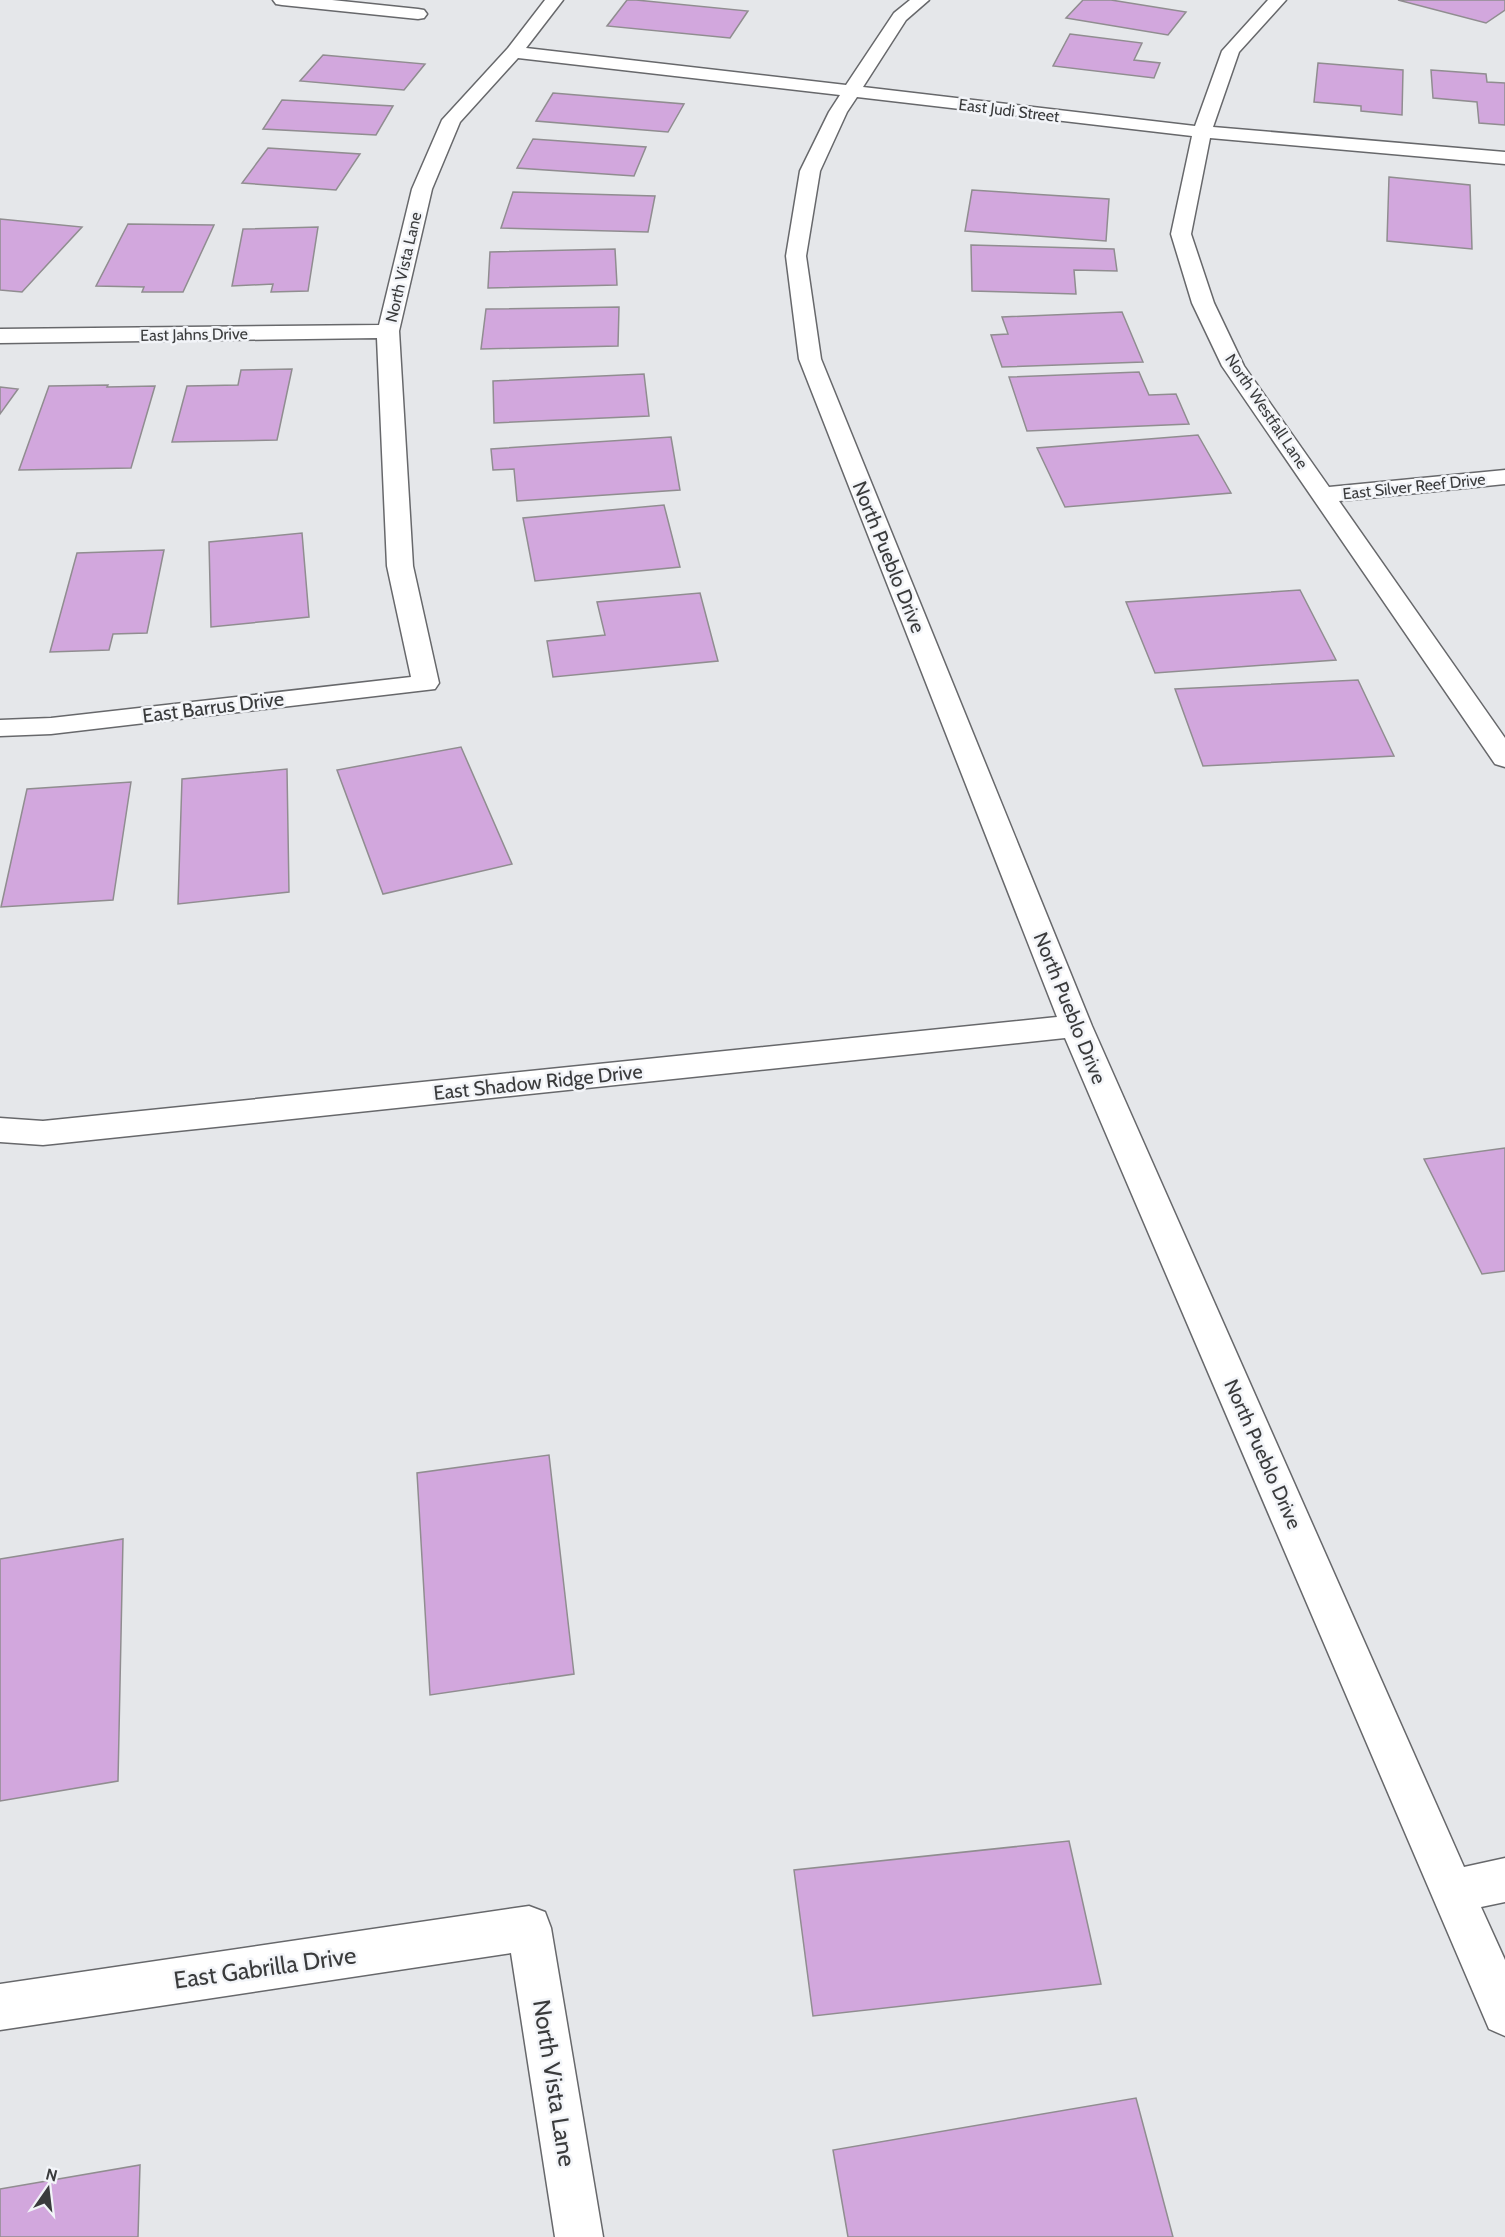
<svg xmlns="http://www.w3.org/2000/svg" width="1505" height="2237" font-family="Cabin,sans-serif">
  <style>
    .building { fill: #d2a7dd; stroke: #908d90; stroke-width: 1.5 }
    .lines { fill: none; stroke-linecap: round; stroke-linejoin: round }
    .minor-casing { stroke: #67686b; stroke-width: 3 }
    .minor { fill: #fff; fill-rule: evenodd }
    .labels { text-anchor: middle; stroke-width: 5; stroke-linejoin: round; paint-order: stroke }
    .far-street-label { font-size: 16px; fill: #3a3b3c; stroke: #f2f4f8 }
    .street-label { font-size: 20px; fill: #3a3b3c; stroke: #f2f4f8 }
    .near-street-label { font-size: 24px; fill: #3a3b3c; stroke: #f2f4f8 }
  </style>
  <rect width="100%" height="100%" fill="#e5e7ea"/>
  <!-- building -->
  <g class="building">
    <polygon points="627,0 636,0 748,11 730,38 607,26"/>
    <polygon points="1083,0 1111,0 1186,12 1168,35 1066,18"/>
    <polygon points="1398,0 1505,0 1505,10 1486,23"/>
    <polygon points="1070,34 1142,43 1134,60 1160,63 1154,78 1053,66"/>
    <polygon points="323,55 425,64 404,90 300,81"/>
    <polygon points="1318,63 1403,70 1402,115 1361,111 1361,106 1314,102"/>
    <polygon points="1431,70 1486,74 1487,82 1505,83 1505,125 1479,123 1477,102 1433,98"/>
    <polygon points="553,93 684,104 668,132 536,121"/>
    <polygon points="282,100 393,106 376,135 263,129"/>
    <polygon points="533,139 646,147 634,176 517,168"/>
    <polygon points="268,148 360,154 336,190 242,183"/>
    <polygon points="1389,177 1470,185 1472,249 1387,241"/>
    <polygon points="972,190 1109,199 1106,241 965,231"/>
    <polygon points="513,192 655,196 648,232 501,228"/>
    <polygon points="0,219 82,227 22,292 0,290"/>
    <polygon points="128,224 214,225 183,292 142,292 144,287 96,286"/>
    <polygon points="318,227 308,291 271,292 273,284 232,286 243,229"/>
    <polygon points="971,245 1114,249 1117,271 1074,270 1076,294 972,291"/>
    <polygon points="615,249 617,285 488,288 490,252"/>
    <polygon points="619,307 618,346 481,349 486,309"/>
    <polygon points="1122,312 1143,362 1002,367 991,335 1008,334 1002,317"/>
    <polygon points="292,369 277,440 172,442 187,386 238,385 241,370"/>
    <polygon points="1139,372 1149,395 1176,394 1189,424 1027,431 1009,377"/>
    <polygon points="644,374 649,416 494,423 493,381"/>
    <polygon points="108,385 107,387 155,386 131,468 19,470 49,386"/>
    <polygon points="0,387 18,389 0,414"/>
    <polygon points="1198,435 1231,493 1065,507 1037,448"/>
    <polygon points="671,437 680,490 517,501 514,469 493,470 491,449"/>
    <polygon points="664,505 680,567 535,581 523,518"/>
    <polygon points="302,533 309,617 211,627 209,542"/>
    <polygon points="164,550 147,633 113,634 109,650 50,652 77,553"/>
    <polygon points="1300,590 1336,660 1155,673 1126,602"/>
    <polygon points="700,593 718,661 553,677 547,641 605,635 597,602"/>
    <polygon points="1358,680 1394,756 1203,766 1175,689"/>
    <polygon points="461,747 512,864 383,894 337,770"/>
    <polygon points="287,769 289,892 178,904 182,779"/>
    <polygon points="131,782 113,900 1,907 27,789"/>
    <polygon points="1505,1148 1505,1271 1482,1274 1424,1159"/>
    <polygon points="549,1455 574,1674 430,1695 417,1473"/>
    <polygon points="123,1539 118,1781 0,1801 0,1559"/>
    <polygon points="1069,1841 1101,1984 813,2016 794,1870"/>
    <polygon points="1136,2098 1173,2237 848,2237 833,2150"/>
    <polygon points="140,2165 138,2237 0,2237 0,2189"/>
  </g>
  <g class="lines">
    <defs>
      <g id="minor">
        <polygon points="273,0 332,0 418,9 424,10 427,14 424,18 418,19 282,5 276,4"/>
        <polygon points="545,0 563,0 526,48 846,85 894,13 910,0 929,0 906,20 863,87 1195,126 1222,51 1268,0 1286,0 1239,52 1213,127 1505,152 1505,164 1210,138 1191,234 1214,303 1244,366 1329,487 1505,470 1505,484 1339,501 1505,738 1505,767 1495,764 1222,366 1192,303 1171,234 1192,136 857,97 847,112 820,171 806,256 821,359 1092,1026 1464,1867 1505,1858 1505,1902 1481,1907 1505,1960 1505,2036 1489,2029 1065,1038 43,1145 0,1142 0,1118 43,1121 1057,1017 799,359 786,256 800,171 829,112 840,95 518,58 460,122 432,189 399,331 413,566 439,683 435,689 51,734 0,736 0,720 51,718 411,677 387,566 377,338 0,343 0,329 379,325 412,189 442,120 508,48"/>
        <polygon points="529,1906 545,1912 551,1928 603,2237 555,2237 511,1953 0,2030 0,1984"/>
      </g>
    </defs>
    <!-- minor casing -->
    <use href="#minor" class="minor-casing"/>
    <!-- minor -->
    <use href="#minor" class="minor"/>
  </g>
  <g class="labels">
    <!-- far-street labels -->
    <g class="far-street-label">
      <text transform="translate(1009 110) rotate(7)" y="6">East Judi Street</text>
      <text transform="translate(403 267) rotate(-77)" y="6">North Vista Lane</text>
      <text transform="translate(194 334) rotate(-1)" y="6">East Jahns Drive</text>
      <text transform="translate(1267 411) rotate(56)" y="6">North Westfall Lane</text>
      <text transform="translate(1414 486) rotate(-6)" y="6">East Silver Reef Drive</text>
    </g>
    <!-- street labels -->
    <g class="street-label">
      <text transform="translate(889 557) rotate(68)" y="7">North Pueblo Drive</text>
      <text transform="translate(213 707) rotate(-7)" y="7">East Barrus Drive</text>
      <text transform="translate(1070 1008) rotate(68)" y="7">North Pueblo Drive</text>
      <text transform="translate(538 1082) rotate(-6)" y="7">East Shadow Ridge Drive</text>
      <text transform="translate(1263 1454) rotate(66)" y="7">North Pueblo Drive</text>
    </g>
    <!-- near-street labels -->
    <g class="near-street-label">
      <text transform="translate(265 1968) rotate(-8)" y="8">East Gabrilla Drive</text>
      <text transform="translate(554 2083) rotate(81)" y="8">North Vista Lane</text>
    </g>
  </g>
  <!-- north arrow -->
  <g transform="translate(48 2189) rotate(14)" stroke="#f2f4f8" stroke-width="4.5" paint-order="stroke">
  <path d="M0-4.5L10 22L0 15L-10 22Z" fill="#3a3b3c"/>
  <text y="-9" font-size="16" font-weight="bold" text-anchor="middle" fill="#3a3b3c">N</text>
  </g>
</svg>
